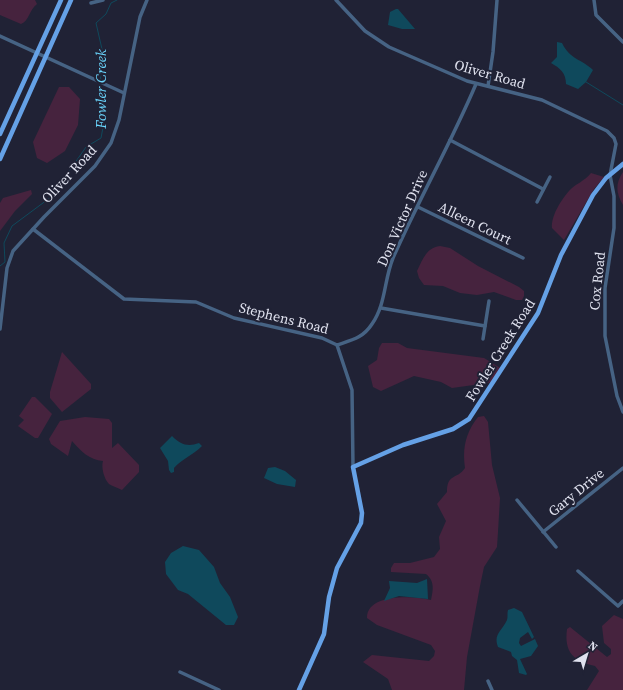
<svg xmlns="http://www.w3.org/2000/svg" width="623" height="690" font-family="'Source Serif 4',serif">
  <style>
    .green { fill: #46233e }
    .water { fill: #0f495c }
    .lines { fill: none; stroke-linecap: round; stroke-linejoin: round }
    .stream { stroke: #0f495c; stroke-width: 1 }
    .minor { stroke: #466384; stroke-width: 3.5 }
    .major { stroke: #65a1e6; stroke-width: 4.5 }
    .labels { text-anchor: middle; stroke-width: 4; stroke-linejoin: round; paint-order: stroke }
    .street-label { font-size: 14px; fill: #dfe1ee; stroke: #202235 }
    .water-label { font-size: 15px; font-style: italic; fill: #69d2f9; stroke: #202235 }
  </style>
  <rect width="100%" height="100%" fill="#202235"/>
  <!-- green -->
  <g class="green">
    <path d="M 0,0 L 35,0 L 37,4 C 29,10 29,21 21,24 L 0,15 Z"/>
    <polygon points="59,87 69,87 80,99 78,125 65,151 47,163 37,158 33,142"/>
    <path d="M 623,172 L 623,205 C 616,193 615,184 623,172 Z"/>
    <path d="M 591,173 L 604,177 L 594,189 L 564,240 L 552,228 C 551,216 561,200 569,191 C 575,184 585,181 591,173 Z"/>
    <polygon points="31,190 32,194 15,211 0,231 0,203 3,198"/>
    <path d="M 440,246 L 450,248 L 478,266 L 519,287 L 524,291 L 524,296 L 522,300 L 516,300 L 494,292 L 477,295 L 460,293 L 443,286 L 424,285 L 419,278 L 417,271 C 423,259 426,248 440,246 Z"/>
    <polygon points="382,343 398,343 407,348 484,358 502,369 494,381 488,383 452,388 441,382 414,376 381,391 373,387 368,366 377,360 379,348"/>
    <polygon points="62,352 91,384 91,389 62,412 50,398 50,392"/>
    <polygon points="32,397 35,397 52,414 38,438 35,438 18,426 24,420 19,416"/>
    <path d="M 484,416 L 488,422 L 492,465 L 500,498 L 498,532 L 497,547 L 484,567 L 480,586 L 467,657 L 464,690 L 392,690 L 388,679 L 363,662 L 372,655 L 429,661 L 434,656 L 435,651 L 431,645 L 377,625 L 367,618 C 367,593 414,596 431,600 C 433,590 435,581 426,574 L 391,572 L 391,568 L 394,563 L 410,563 L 434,557 L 440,549 L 439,537 L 446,521 L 437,504 L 447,492 C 447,473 457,480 465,468 C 462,448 466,432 478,417 Z"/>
    <path d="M 85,417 L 109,419 L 112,423 L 112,448 L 118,443 L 139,465 L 139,472 L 122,490 C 118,488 112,486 109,484 C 104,479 101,467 103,461 C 89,460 81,451 72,441 L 68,456 L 51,444 L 49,439 L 60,421 Z"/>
    <path d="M 614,615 L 623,619 L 623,690 L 587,690 L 599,671 L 595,666 C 573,661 564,652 567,629 L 570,627 L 607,657 L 611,654 L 611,649 L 604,643 L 602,626 Z"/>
  </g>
  <!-- water -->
  <g class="water">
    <polygon points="396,9 398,9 415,29 402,29 388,25 390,12"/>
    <path d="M 557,42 L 562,43 C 570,60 582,59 593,70 L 586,82 L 578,89 L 566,84 C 566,73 560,68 551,63 L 557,57 Z"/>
    <path d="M 172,436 C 181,445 188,447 199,443 L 202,446 C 193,455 182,459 174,468 L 174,472 L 171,473 L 169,470 L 168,461 L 160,448 Z"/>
    <polygon points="275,467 285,471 296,480 295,487 277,484 264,478 268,468"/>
    <polygon points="183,546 199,550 214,567 220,583 230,597 238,617 234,625 226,625 188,594 178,590 166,574 165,562 171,553"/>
    <polygon points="427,579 428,599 399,596 384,601 390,588 389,581 417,583"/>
    <path d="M 514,608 L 522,612 L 534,637 L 532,639 L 528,632 L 520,638 L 519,643 L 521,646 L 535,639 L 538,646 L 531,656 L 520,659 L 527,674 L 526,675 L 519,673 L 517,660 L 512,656 L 511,652 L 498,647 C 493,634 502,631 507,620 C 508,617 507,614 508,610 Z"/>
  </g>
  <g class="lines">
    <!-- stream -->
    <g class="stream">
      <polyline points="100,81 104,58 96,23 106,14 111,3 117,0"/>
      <polyline points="586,82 623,105"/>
      <polyline points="0,266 5,262 4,243 12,226 51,197 86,147 101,138 104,122 98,94 100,84"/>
    </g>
    <!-- minor -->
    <g class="minor">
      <polyline points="336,0 365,31 389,47 467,81 542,100 607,131 614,138 616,144 610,175 614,196 614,228 605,288 605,336 617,396 623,412"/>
      <polyline points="594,0 596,15 623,42"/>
      <polyline points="91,3 103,0"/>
      <polyline points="0,36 124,93"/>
      <polyline points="488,86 493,52 497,0"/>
      <polyline points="450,140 543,189"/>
      <polyline points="537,202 550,177"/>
      <polyline points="418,207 523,258"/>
      <polyline points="33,229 124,299 196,302 234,318 322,338 337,345 352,390 353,467"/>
      <polyline points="381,308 485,326"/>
      <polyline points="0,329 7,268 13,251 44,217 95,166 111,143 119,120 140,17 147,0"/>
      <polyline points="483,339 489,301"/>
      <path d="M 337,345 C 352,340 363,338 372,324 C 386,304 384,280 393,258 C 419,199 451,143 476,84"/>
      <polyline points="517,500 556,547"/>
      <polyline points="543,532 623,468"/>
      <polyline points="578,571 618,606 623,601"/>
      <polyline points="180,672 219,690"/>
      <polyline points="488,681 492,690"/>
    </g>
    <!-- major -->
    <g class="major">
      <polyline points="0,134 61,0"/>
      <polyline points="0,159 71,0"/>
      <polyline points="299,690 324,634 329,597 337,568 361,523 362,513 353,467 403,445 453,429 469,419 538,313 561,255 593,195 606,178 623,164"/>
    </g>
  </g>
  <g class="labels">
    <!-- street labels -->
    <g class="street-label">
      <text transform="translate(490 74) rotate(16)" y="5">Oliver Road</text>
      <text transform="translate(69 174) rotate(-47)" y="5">Oliver Road</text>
      <text transform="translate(402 218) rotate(-66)" y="5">Don Victor Drive</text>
      <text transform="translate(475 223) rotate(26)" y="5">Alleen Court</text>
      <text transform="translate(597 281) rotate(-84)" y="5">Cox Road</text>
      <text transform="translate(284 318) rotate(14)" y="5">Stephens Road</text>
      <text transform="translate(500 350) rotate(-58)" y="5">Fowler Creek Road</text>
      <text transform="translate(576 492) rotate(-39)" y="5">Gary Drive</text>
    </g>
    <!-- water labels -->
    <g class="water-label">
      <text transform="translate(101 89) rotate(-90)" y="5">Fowler Creek</text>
    </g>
  </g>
  <!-- north arrow -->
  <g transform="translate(587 654) rotate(38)" stroke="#202235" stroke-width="3" paint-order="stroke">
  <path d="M0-3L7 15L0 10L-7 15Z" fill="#dfe1ee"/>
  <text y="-6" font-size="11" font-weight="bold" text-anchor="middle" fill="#dfe1ee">N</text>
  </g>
</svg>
